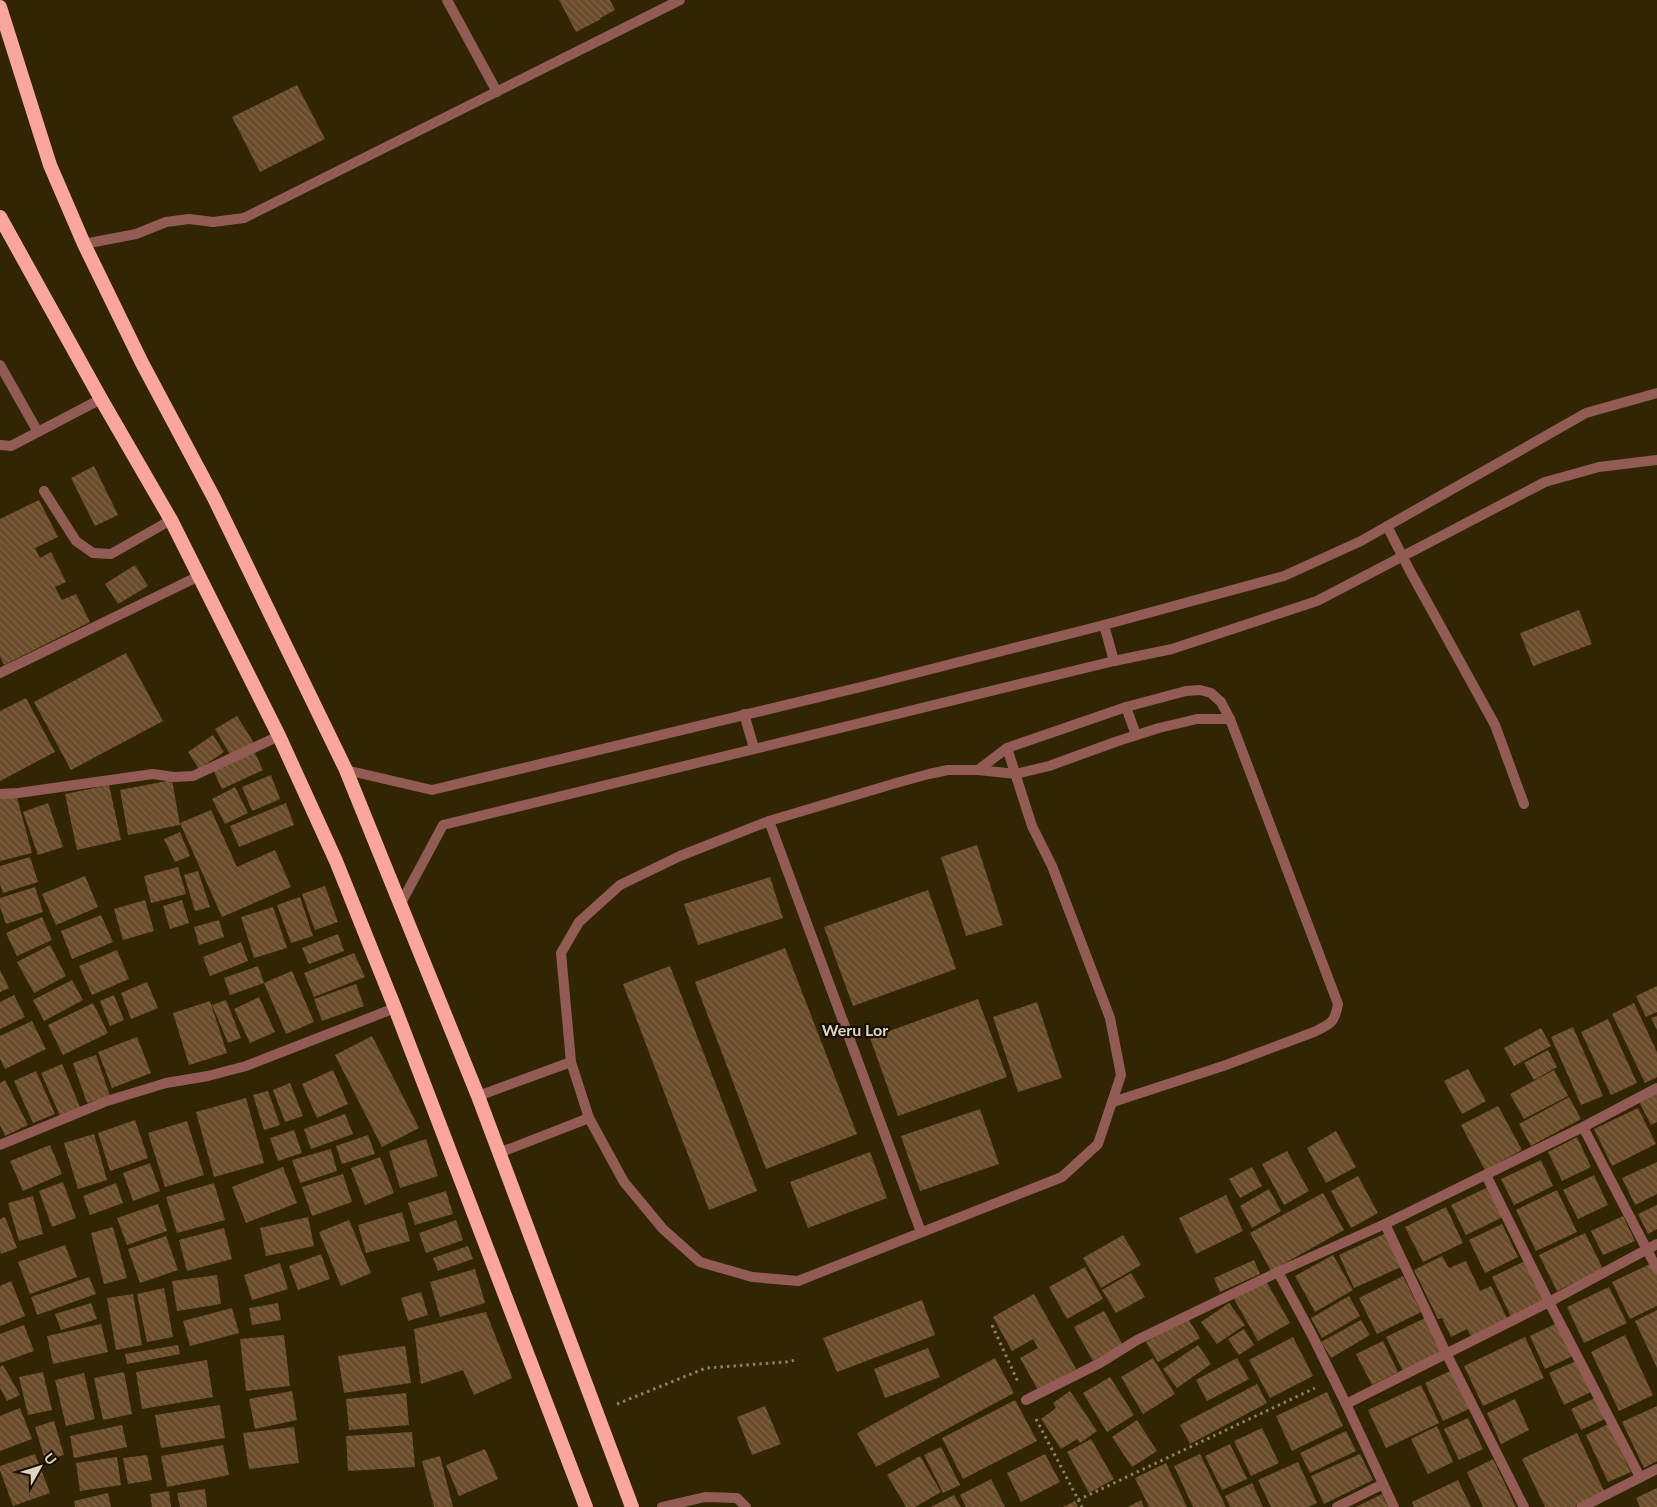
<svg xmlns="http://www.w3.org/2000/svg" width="1657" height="1507" font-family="Lato,sans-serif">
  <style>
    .building { fill: url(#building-back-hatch) }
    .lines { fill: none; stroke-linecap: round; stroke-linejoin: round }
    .path { stroke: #8b8064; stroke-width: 3; stroke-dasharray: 2.5 4; stroke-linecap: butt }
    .service { stroke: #925c55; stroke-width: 10 }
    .minor { stroke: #925c55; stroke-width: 10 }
    .trunk { stroke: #faa69c; stroke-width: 14 }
    .labels { text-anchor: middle; stroke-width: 4.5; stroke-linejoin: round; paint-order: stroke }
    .quarter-label { font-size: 16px; font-weight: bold; fill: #dfd5bf; stroke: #150f01 }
  </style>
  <defs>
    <pattern id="building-back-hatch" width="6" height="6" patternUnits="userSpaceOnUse" patternTransform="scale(1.25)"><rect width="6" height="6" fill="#6a4c2a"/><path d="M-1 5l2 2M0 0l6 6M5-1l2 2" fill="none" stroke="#7f6547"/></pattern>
  </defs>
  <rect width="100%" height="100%" fill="#312504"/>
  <!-- building -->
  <g class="building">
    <polygon points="559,0 610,0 615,10 600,18 601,19 576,32"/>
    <polygon points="297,85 325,139 260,172 232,117"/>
    <polygon points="94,466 118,515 95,526 71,478"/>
    <polygon points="39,500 58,537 35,548 40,558 51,552 66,582 55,587 62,600 76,594 90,622 4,665 0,656 0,519"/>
    <polygon points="135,565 148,586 118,604 105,584"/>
    <polygon points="1579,610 1592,644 1533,666 1520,633"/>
    <polygon points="126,653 163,721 71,770 34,702"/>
    <polygon points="26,698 55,752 0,781 0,711"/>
    <polygon points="237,716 254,743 231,756 215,729"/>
    <polygon points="213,735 224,752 199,769 188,752"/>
    <polygon points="254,751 263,770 222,789 213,770"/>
    <polygon points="271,775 280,799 252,811 242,787"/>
    <polygon points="172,780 180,825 128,835 120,790"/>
    <polygon points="109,785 121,840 77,850 65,794"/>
    <polygon points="235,787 248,813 225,824 212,799"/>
    <polygon points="16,794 32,853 0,861 0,798"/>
    <polygon points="48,803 63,847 38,855 23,812"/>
    <polygon points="286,803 294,825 239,847 230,826"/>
    <polygon points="211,810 237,867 275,850 291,887 222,917 180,823"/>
    <polygon points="180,832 190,856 175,862 164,839"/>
    <polygon points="977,845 1003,925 966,936 941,857"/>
    <polygon points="30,857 38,882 3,893 0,884 0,866"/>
    <polygon points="178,867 186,894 151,903 144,876"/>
    <polygon points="198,871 210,907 195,911 184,875"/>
    <polygon points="85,876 98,907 56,925 42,894"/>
    <polygon points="770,877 783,918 698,945 684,904"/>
    <polygon points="325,886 338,922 315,930 302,894"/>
    <polygon points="35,887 43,912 6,924 0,907 0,898"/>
    <polygon points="928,890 956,969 853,1006 824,927"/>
    <polygon points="300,897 313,936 291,943 277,905"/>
    <polygon points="145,900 154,931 123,940 114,909"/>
    <polygon points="182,900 189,923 170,929 163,906"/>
    <polygon points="273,907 287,948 254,958 241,917"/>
    <polygon points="101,915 113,942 72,959 61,931"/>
    <polygon points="42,917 52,940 17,956 6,933"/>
    <polygon points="219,920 224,937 199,945 194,927"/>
    <polygon points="338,934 344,951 309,964 302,948"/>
    <polygon points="241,942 248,961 210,976 203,957"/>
    <polygon points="50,945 66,976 34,993 17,962"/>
    <polygon points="785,948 857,1134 766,1169 695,982"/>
    <polygon points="117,950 129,979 92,995 79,966"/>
    <polygon points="354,953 365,977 314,997 304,973"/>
    <polygon points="258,966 264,983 230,995 224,978"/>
    <polygon points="670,966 757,1191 709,1210 623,984"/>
    <polygon points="0,970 9,988 0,992"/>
    <polygon points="292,971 314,1022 286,1034 264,983"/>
    <polygon points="72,980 83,1000 44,1021 33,1000"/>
    <polygon points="147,982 158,1008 131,1019 121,993"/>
    <polygon points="356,984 364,1006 322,1021 314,999"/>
    <polygon points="1657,986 1657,1012 1646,1017 1636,996"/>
    <polygon points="14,995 25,1017 0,1029 0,1002"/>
    <polygon points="114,995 124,1020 110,1026 100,1001"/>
    <polygon points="259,997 275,1032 250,1043 234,1009"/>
    <polygon points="978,999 1007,1077 898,1116 870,1038"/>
    <polygon points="226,1000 241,1038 228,1043 212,1005"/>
    <polygon points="210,1001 227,1053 189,1065 173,1013"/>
    <polygon points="1037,1002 1062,1078 1018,1092 993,1017"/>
    <polygon points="93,1003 108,1033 63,1055 48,1025"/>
    <polygon points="1634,1003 1657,1052 1657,1077 1645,1083 1612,1014"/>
    <polygon points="1657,1016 1657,1030 1651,1018"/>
    <polygon points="1608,1019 1637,1083 1611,1095 1581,1032"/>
    <polygon points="32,1021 46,1049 5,1069 0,1059 0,1036"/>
    <polygon points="1573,1027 1603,1096 1581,1105 1551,1037"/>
    <polygon points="1541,1028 1551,1046 1514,1066 1504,1048"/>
    <polygon points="372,1036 419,1128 382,1147 335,1055"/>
    <polygon points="137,1037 151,1073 112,1088 98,1052"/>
    <polygon points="1548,1050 1557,1067 1534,1080 1524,1063"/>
    <polygon points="96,1055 110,1096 87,1103 73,1063"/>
    <polygon points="62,1064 81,1109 61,1118 41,1073"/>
    <polygon points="1468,1069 1486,1101 1462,1114 1444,1081"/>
    <polygon points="333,1070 348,1104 317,1118 302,1084"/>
    <polygon points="1554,1070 1568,1096 1524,1119 1510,1094"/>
    <polygon points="36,1071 55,1114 33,1123 14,1081"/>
    <polygon points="5,1080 28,1125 5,1136 0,1125 0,1083"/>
    <polygon points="290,1083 303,1116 285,1122 273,1090"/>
    <polygon points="268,1091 280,1125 264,1130 253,1095"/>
    <polygon points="1657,1091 1657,1122 1651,1125 1638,1100"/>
    <polygon points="1569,1097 1581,1119 1531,1146 1519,1124"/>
    <polygon points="246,1098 264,1163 214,1177 196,1112"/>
    <polygon points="1498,1106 1522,1150 1485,1170 1461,1125"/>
    <polygon points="1638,1108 1656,1144 1612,1166 1594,1129"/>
    <polygon points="980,1109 999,1164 920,1191 901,1136"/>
    <polygon points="345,1114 353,1134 311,1149 304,1129"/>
    <polygon points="135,1120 148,1158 110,1171 98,1133"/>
    <polygon points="187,1121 204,1175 165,1187 148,1133"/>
    <polygon points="294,1130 302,1153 278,1161 270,1138"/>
    <polygon points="1336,1131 1356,1167 1326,1183 1307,1148"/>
    <polygon points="94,1134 107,1180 78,1189 64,1143"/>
    <polygon points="368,1135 375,1154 342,1164 336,1146"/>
    <polygon points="1577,1137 1591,1167 1562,1181 1548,1152"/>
    <polygon points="426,1139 438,1176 400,1188 389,1151"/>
    <polygon points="50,1145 62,1174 23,1191 10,1161"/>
    <polygon points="331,1149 337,1171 300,1183 292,1160"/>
    <polygon points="1287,1151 1309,1191 1284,1205 1262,1164"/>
    <polygon points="870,1152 887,1198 808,1228 790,1182"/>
    <polygon points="380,1157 394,1193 365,1205 351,1168"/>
    <polygon points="1541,1160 1553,1186 1514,1205 1501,1179"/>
    <polygon points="1657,1162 1657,1194 1635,1205 1622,1178"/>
    <polygon points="150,1163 160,1191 133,1201 123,1173"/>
    <polygon points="283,1167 297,1203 246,1223 232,1187"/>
    <polygon points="1252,1167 1262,1186 1240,1198 1229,1179"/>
    <polygon points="343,1174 352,1202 312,1216 302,1187"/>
    <polygon points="1594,1175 1608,1205 1578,1219 1563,1190"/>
    <polygon points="1358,1176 1378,1213 1351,1228 1331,1191"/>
    <polygon points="63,1182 76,1218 52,1227 39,1191"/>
    <polygon points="116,1183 123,1203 90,1215 83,1196"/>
    <polygon points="214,1183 225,1220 177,1233 166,1197"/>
    <polygon points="1488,1187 1503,1217 1466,1235 1451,1205"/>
    <polygon points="1269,1189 1281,1211 1252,1228 1240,1206"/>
    <polygon points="1557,1190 1577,1232 1536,1251 1516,1210"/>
    <polygon points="446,1191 453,1214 415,1225 408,1203"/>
    <polygon points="1323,1193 1344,1230 1271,1271 1250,1233"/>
    <polygon points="1226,1195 1243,1231 1196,1254 1179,1218"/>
    <polygon points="33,1196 43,1234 19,1241 8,1203"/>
    <polygon points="158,1204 167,1231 127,1245 117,1218"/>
    <polygon points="1657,1205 1657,1229 1648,1234 1638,1214"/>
    <polygon points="1446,1207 1463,1243 1423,1262 1405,1227"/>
    <polygon points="402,1212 410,1241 366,1253 358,1225"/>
    <polygon points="1623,1216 1635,1241 1603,1255 1591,1231"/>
    <polygon points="5,1217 17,1248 1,1254 0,1250 0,1219"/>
    <polygon points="308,1217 314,1246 266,1256 260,1228"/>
    <polygon points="349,1220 371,1273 341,1286 319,1232"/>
    <polygon points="456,1220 463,1240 426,1253 419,1233"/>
    <polygon points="1502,1224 1518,1257 1485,1273 1469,1240"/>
    <polygon points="113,1227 127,1278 104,1284 91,1233"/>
    <polygon points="224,1228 232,1259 187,1271 179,1240"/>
    <polygon points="1386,1233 1401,1267 1354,1288 1339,1255"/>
    <polygon points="1585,1233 1603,1269 1557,1291 1539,1255"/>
    <polygon points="1123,1235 1141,1265 1101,1288 1083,1258"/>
    <polygon points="166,1236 178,1270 140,1283 128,1249"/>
    <polygon points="65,1245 77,1277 30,1294 18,1262"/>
    <polygon points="468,1246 473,1259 438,1271 433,1258"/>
    <polygon points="321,1254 330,1279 298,1290 289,1266"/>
    <polygon points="1333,1255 1353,1290 1315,1312 1295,1276"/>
    <polygon points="1442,1256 1449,1268 1466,1261 1480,1291 1491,1286 1507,1318 1471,1336 1467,1329 1451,1337 1442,1318 1438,1319 1414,1270"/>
    <polygon points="1254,1260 1260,1274 1220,1292 1214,1278"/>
    <polygon points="1527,1260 1547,1300 1511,1317 1492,1277"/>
    <polygon points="280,1263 288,1289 252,1300 244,1275"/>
    <polygon points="1652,1263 1657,1273 1657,1306 1630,1319 1612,1282"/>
    <polygon points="1085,1267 1103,1299 1067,1319 1049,1287"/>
    <polygon points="475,1269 485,1303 440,1317 430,1282"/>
    <polygon points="1131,1273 1145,1297 1116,1313 1102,1290"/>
    <polygon points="217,1275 221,1304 177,1311 172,1281"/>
    <polygon points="1403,1276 1421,1312 1377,1334 1359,1298"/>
    <polygon points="89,1277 96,1294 37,1315 31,1297"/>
    <polygon points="11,1281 25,1316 0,1326 0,1286"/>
    <polygon points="1266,1281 1290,1323 1258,1341 1234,1299"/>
    <polygon points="1609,1287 1627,1323 1584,1343 1567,1307"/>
    <polygon points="164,1288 173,1337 147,1342 137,1294"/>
    <polygon points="421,1292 428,1315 408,1321 401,1298"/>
    <polygon points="133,1294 142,1345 116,1350 107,1298"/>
    <polygon points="1034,1294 1076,1369 1038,1390 1020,1358 1038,1348 1033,1339 1012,1351 993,1317"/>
    <polygon points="1349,1296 1360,1316 1322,1338 1311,1318"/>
    <polygon points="922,1300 935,1335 837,1372 823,1338"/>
    <polygon points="91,1303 97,1319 61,1330 55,1314"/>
    <polygon points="278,1303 281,1320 252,1325 249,1308"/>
    <polygon points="1229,1303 1245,1325 1217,1344 1201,1322"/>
    <polygon points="232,1308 239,1333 190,1346 183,1321"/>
    <polygon points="1657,1310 1657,1368 1635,1321"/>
    <polygon points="1104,1311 1123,1345 1093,1361 1074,1327"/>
    <polygon points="486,1312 512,1378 474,1395 463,1370 421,1384 414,1329"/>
    <polygon points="1187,1317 1200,1338 1158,1362 1146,1342"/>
    <polygon points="1425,1318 1443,1354 1404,1373 1386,1337"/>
    <polygon points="1361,1320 1370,1335 1331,1358 1321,1342"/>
    <polygon points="1557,1323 1573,1356 1545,1369 1530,1336"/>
    <polygon points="101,1324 108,1352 53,1364 47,1336"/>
    <polygon points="24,1325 34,1351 0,1363 0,1334"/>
    <polygon points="1244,1329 1254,1345 1239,1355 1228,1339"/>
    <polygon points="284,1335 290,1386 246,1391 240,1339"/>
    <polygon points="1625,1335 1653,1395 1619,1411 1591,1352"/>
    <polygon points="1293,1337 1313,1376 1270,1398 1249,1360"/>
    <polygon points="1525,1337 1544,1378 1483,1406 1464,1366"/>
    <polygon points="1383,1341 1398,1372 1372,1385 1356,1354"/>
    <polygon points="178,1345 180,1354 127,1364 125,1354"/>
    <polygon points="1198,1345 1211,1364 1177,1388 1163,1369"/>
    <polygon points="405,1346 411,1383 344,1393 338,1356"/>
    <polygon points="928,1348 940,1377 885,1398 874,1369"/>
    <polygon points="995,1358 1014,1393 876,1467 857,1433"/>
    <polygon points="1153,1358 1175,1394 1143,1414 1121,1377"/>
    <polygon points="1237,1358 1249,1379 1207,1401 1196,1380"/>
    <polygon points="207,1360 213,1397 142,1409 136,1372"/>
    <polygon points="1578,1360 1593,1391 1564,1405 1549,1373"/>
    <polygon points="3,1365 20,1395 7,1401 0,1388 0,1367"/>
    <polygon points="1450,1371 1469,1409 1443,1421 1425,1383"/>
    <polygon points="43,1372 52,1410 28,1415 19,1377"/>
    <polygon points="124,1372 132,1414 103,1420 94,1378"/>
    <polygon points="84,1373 95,1419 66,1426 55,1380"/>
    <polygon points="1110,1377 1134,1415 1107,1432 1083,1393"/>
    <polygon points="1257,1384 1267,1403 1190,1444 1180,1425"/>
    <polygon points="1421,1385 1439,1423 1386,1448 1368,1410"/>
    <polygon points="292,1391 297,1420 255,1429 249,1399"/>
    <polygon points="1070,1391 1097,1431 1080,1443 1077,1439 1061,1449 1041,1419 1056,1408 1053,1403"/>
    <polygon points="1327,1392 1343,1426 1292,1451 1276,1416"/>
    <polygon points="406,1393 409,1425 349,1430 346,1399"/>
    <polygon points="1597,1397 1607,1418 1581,1430 1571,1409"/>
    <polygon points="1515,1399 1529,1430 1501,1444 1487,1413"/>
    <polygon points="1015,1400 1037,1441 963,1479 942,1438"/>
    <polygon points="220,1405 225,1438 161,1448 155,1415"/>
    <polygon points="765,1406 781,1444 752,1455 737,1417"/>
    <polygon points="1657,1406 1657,1461 1644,1468 1622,1422"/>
    <polygon points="20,1408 32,1439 0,1451 0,1416"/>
    <polygon points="1468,1418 1483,1449 1459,1460 1444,1429"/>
    <polygon points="1137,1420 1157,1451 1132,1467 1112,1437"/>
    <polygon points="54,1421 64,1455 45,1460 35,1427"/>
    <polygon points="1608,1424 1631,1472 1608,1482 1586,1435"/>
    <polygon points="122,1425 127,1447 74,1458 70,1436"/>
    <polygon points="1437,1426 1453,1462 1428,1474 1411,1439"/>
    <polygon points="294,1427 299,1463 249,1469 243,1433"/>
    <polygon points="1262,1428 1279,1463 1251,1476 1234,1441"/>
    <polygon points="1346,1431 1356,1451 1310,1473 1300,1453"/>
    <polygon points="412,1432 415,1467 348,1471 346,1436"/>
    <polygon points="1577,1433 1605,1493 1575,1507 1545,1507 1522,1459"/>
    <polygon points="1091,1439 1114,1479 1089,1493 1067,1452"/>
    <polygon points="1230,1444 1247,1479 1222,1490 1205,1456"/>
    <polygon points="223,1445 229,1475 167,1487 161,1456"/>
    <polygon points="941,1447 960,1485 943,1493 924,1455"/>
    <polygon points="485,1449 498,1479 459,1496 446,1465"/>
    <polygon points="35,1454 50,1493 13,1506 0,1470 0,1466"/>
    <polygon points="1045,1454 1060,1482 1021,1502 1007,1473"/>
    <polygon points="1200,1454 1226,1507 1193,1507 1174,1466"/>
    <polygon points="1360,1454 1373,1480 1324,1504 1311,1476"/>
    <polygon points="147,1455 152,1480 128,1484 123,1458"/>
    <polygon points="440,1456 453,1507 434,1507 422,1461"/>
    <polygon points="920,1456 941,1492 915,1507 906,1507 887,1475"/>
    <polygon points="117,1457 121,1485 80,1491 76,1463"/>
    <polygon points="1493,1459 1516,1507 1483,1507 1467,1472"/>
    <polygon points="1298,1462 1317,1503 1308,1507 1271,1507 1258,1480"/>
    <polygon points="1166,1463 1187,1507 1149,1507 1135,1478"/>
    <polygon points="991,1479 1005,1507 966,1507 960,1495"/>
    <polygon points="1458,1480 1471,1507 1414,1507 1412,1502"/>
    <polygon points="1252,1483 1263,1507 1230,1507 1225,1496"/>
    <polygon points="1657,1488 1657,1507 1640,1507 1636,1498"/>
    <polygon points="205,1489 207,1507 180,1507 177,1493"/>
    <polygon points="169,1491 171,1507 152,1507 150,1494"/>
    <polygon points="108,1493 111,1507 75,1507 74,1501"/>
    <polygon points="1382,1494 1388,1507 1356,1507"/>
    <polygon points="954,1495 961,1507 931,1507"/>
    <polygon points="1141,1500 1144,1507 1128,1507"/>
    <polygon points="1075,1501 1078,1507 1063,1507"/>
  </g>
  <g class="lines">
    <!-- path -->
    <g class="path">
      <polyline points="992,1325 1018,1382"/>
      <polyline points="617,1404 706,1368 786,1362 796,1360"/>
      <polyline points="1036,1419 1082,1507"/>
      <polyline points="1078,1500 1315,1388"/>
    </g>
    <!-- service -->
    <g class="service">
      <polyline points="447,0 497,92"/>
      <polyline points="244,218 680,0"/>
      <polyline points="0,365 38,432"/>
      <polyline points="0,445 11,446 101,399"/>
      <polyline points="44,491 76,541 93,553 111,554 171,520"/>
      <polyline points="1387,526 1410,571 1495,725 1524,804"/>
      <polyline points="1126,707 1136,735"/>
      <polyline points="1007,748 1032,826 1052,866 1110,1018 1121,1075 1098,1144 1062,1177 798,1281 752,1277 700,1262 663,1229 624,1182 589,1118 571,1062 561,953 579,922 620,885 680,856 769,821 896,783 929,774 948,770 978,770 1016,774 1049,766 1118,741 1159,728 1197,719 1230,719"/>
      <path d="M 978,770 L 1007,748 L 1126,707 L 1186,691 L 1200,690 L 1211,693 L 1221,702 L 1230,719 L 1338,1004 C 1335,1022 1331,1024 1314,1032 L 1226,1065 L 1113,1102"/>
      <polyline points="769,821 921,1232"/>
      <polyline points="478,1096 571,1062"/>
      <polyline points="499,1153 589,1118"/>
      <polyline points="662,1507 705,1497 737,1498 746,1507"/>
    </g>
    <!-- minor -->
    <g class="minor">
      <polyline points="84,244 136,234 166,222 189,219 213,222 244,218"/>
      <polyline points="1104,625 1114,661"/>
      <polyline points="0,673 199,576"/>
      <polyline points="744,714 754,748"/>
      <polyline points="346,770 432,790 865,686 1104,625 1284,576 1361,541 1586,413 1657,393"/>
      <polyline points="0,794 18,793 153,774 174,777 193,776 279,736"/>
      <polyline points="400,905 443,825 1114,661 1172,649 1317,601 1545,482 1599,467 1657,460"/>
      <polyline points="1583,1127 1657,1269"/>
      <polyline points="0,1145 107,1101 166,1083 208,1076 246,1066 395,1008"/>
      <polyline points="1486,1175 1549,1302 1640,1477"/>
      <polyline points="1385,1224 1446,1353 1524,1507"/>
      <polyline points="1278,1272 1311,1333 1346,1404 1394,1507"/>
      <polyline points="1026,1400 1100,1363 1137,1340 1278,1272 1385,1224 1583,1127 1657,1088"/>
      <polyline points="1346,1404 1549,1302 1657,1244"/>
      <polyline points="1337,1507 1383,1484"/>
      <polyline points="1582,1507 1657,1469"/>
    </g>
    <!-- trunk -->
    <g class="trunk">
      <polyline points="0,7 50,165 84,244 142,363 214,498 346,770 478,1096 632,1507"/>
      <polyline points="0,217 101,399 171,520 279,736 336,861 395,1008 586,1507"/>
    </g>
  </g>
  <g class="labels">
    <!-- quarter labels -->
    <g class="quarter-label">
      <text x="855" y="1036">Weru Lor</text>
    </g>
  </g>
  <!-- north arrow -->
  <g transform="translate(40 1467) rotate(51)" stroke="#150f01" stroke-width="4" paint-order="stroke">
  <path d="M0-4L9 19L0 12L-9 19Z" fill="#dfd5bf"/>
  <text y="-8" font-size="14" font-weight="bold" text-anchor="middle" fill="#dfd5bf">U</text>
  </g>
</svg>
